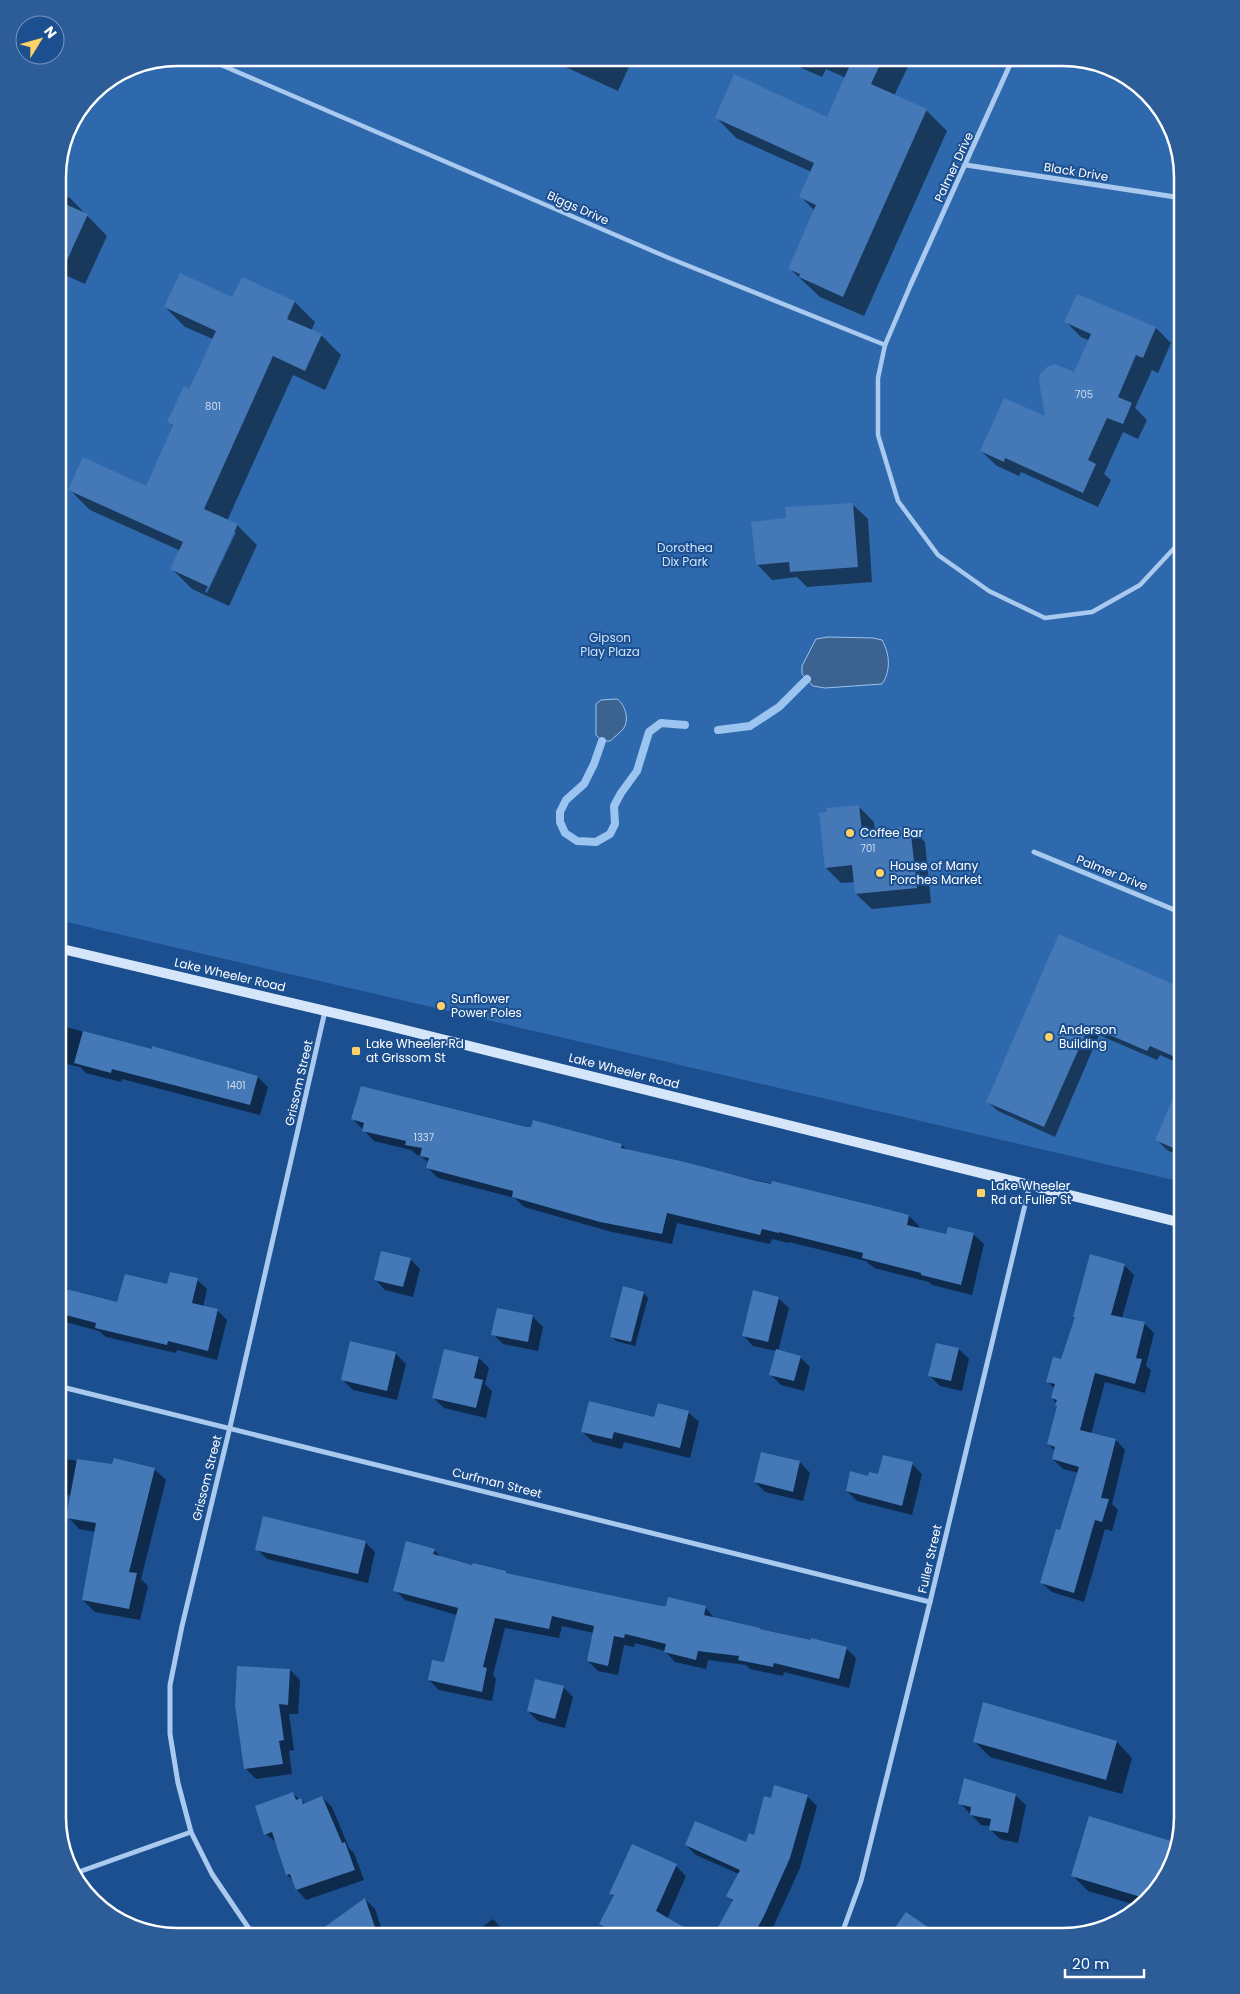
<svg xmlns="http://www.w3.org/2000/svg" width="1240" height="1994" font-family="Poppins,sans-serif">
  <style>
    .green { fill: #2e69ad }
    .water { fill: #3c6290; stroke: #9cc4f0 }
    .shadow { fill: #0007; fill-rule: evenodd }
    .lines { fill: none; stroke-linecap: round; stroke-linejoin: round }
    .stream { stroke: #9cc4f0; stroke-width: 8 }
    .building { fill: #4478b7 }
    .pedestrian { stroke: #a9c9ee; stroke-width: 4.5 }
    .minor { stroke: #a9c9ee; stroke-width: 5 }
    .secondary { stroke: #d6e6fa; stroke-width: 10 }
    .poi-dot { fill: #ffd166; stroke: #1b4f8f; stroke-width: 2 }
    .labels { text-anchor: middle; stroke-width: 4; stroke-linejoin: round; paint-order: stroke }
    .number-label { font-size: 10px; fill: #d0dded }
    .street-label { font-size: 12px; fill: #fff; stroke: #1b4f8f }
    .park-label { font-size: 12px; fill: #cfe3fa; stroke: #1b4f8f }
    .poi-label { font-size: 12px; fill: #fff; stroke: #1b4f8f; text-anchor: start }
    .rim { fill: none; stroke: #fff; stroke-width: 2.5 }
  </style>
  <rect width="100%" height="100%" fill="#1b4f8f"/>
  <!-- green -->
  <polygon class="green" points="177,58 1071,58 1129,77 1170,124 1182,177 1182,1182 58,920 58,169 67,131 93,92 132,66"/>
  <!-- water -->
  <g class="water">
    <path d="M 828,637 L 873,638 L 882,640 C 890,654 891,671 882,684 L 825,688 L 813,686 L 802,674 L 802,666 L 816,639 Z"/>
    <path d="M 617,699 C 625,704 630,720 623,729 C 620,733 614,737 610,741 L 602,741 L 596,735 L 596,704 L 601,700 Z"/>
  </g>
  <!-- shadow -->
  <g class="shadow">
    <polygon points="546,58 633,58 618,91"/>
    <polygon points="779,58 912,58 894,96 926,110 947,131 864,316 820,297 789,268 815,211 801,197 812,172 736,138 716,117 827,118 846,78 826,69 822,77"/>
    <polygon points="58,192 70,198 107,236 85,284 65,275 58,292"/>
    <path d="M 242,278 L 295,302 L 315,322 L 311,331 L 321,335 L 341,355 L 325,390 L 293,375 L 227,521 L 237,525 L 257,545 L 229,606 L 192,589 L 172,569 L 181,551 L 90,510 L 70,490 L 147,487 L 174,427 L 169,422 L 190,391 L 213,339 L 185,327 L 165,307 L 233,299 ZM 233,532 L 236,532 L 207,593 L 205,592 Z"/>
    <polygon points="1066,322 1156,328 1171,343 1158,373 1152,370 1135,408 1147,420 1138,439 1123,432 1104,474 1111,480 1098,507 1021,472 1019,476 997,466 981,451 1047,418 1075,374 1090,341 1081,337"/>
    <polygon points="852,504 868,519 872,582 807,587 797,577 772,580 757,564 787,519"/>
    <polygon points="858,806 874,822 875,831 910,827 925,842 931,903 872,909 856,894 855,882 841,883 826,868"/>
    <polygon points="1060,936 1182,989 1182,1065 1160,1055 1157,1060 1099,1035 1055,1137 998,1111 987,1101"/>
    <polygon points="58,1025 258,1077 268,1087 260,1115 122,1079 121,1082 86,1073 80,1067 58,1062"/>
    <polygon points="1182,1081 1182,1157 1167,1150 1157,1140"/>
    <polygon points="353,1119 526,1128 622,1145 627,1150 909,1216 919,1226 918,1229 947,1236 973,1234 984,1244 972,1295 932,1285 929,1282 874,1268 866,1261 789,1242 789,1243 772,1239 770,1244 677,1223 672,1244 612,1232 524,1207 515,1198 438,1178 428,1168 429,1163 421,1156 417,1155 411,1150 374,1141"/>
    <polygon points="410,1259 420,1269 413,1297 385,1290 375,1279"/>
    <polygon points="1124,1265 1134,1275 1122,1318 1144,1323 1154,1333 1146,1366 1151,1370 1145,1393 1105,1382 1091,1434 1116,1440 1125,1450 1112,1504 1118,1510 1112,1531 1105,1529 1084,1602 1052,1592 1042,1583 1061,1532 1079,1473 1063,1469 1053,1459 1055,1451 1048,1444 1058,1406 1052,1398 1055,1389 1048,1382"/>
    <polygon points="197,1280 207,1289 203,1307 217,1310 227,1320 217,1360 177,1350 176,1353 106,1337 99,1331 58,1320 58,1285 67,1288 71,1292 118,1303 168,1286"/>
    <polygon points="644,1293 648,1298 635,1346 616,1341 611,1336"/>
    <polygon points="778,1298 789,1308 778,1351 800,1357 810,1367 804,1391 781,1385 771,1375 777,1351 753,1346 743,1335"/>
    <polygon points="532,1316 543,1327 538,1351 503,1344 493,1334"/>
    <polygon points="351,1343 396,1354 406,1364 397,1400 353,1390 343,1380"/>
    <polygon points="937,1344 959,1349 969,1359 962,1391 940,1386 929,1375"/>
    <polygon points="479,1358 489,1368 485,1384 492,1391 486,1418 444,1408 434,1398"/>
    <polygon points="688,1412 699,1422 690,1458 624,1442 622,1449 593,1442 583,1432"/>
    <polygon points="762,1453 800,1462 810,1473 803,1501 765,1492 755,1482"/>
    <polygon points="58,1458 113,1466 154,1469 166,1480 141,1579 148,1586 140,1620 95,1612 83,1600 96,1532 79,1529 68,1517 71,1496 58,1492"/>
    <polygon points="912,1464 922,1474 912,1515 857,1501 847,1491 869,1477"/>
    <polygon points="365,1542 375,1552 368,1583 267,1559 257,1549"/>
    <polygon points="434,1550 442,1558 505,1572 508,1575 661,1608 705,1607 715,1619 846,1648 856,1658 849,1688 784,1672 783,1676 750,1669 746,1665 708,1660 706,1669 675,1662 665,1651 635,1643 634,1647 624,1645 618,1675 598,1671 588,1661 594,1633 562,1626 559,1638 505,1628 493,1675 496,1679 492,1701 439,1690 429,1680 445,1664 457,1615 405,1600 395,1590"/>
    <polygon points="290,1670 300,1680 298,1714 289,1714 294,1750 289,1751 292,1774 256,1779 246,1769"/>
    <polygon points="563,1687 573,1697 565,1728 538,1721 528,1711"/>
    <polygon points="974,1741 1117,1742 1132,1758 1122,1794 990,1757"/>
    <polygon points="293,1794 306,1804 322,1797 332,1807 349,1848 354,1853 364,1880 306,1900 297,1890 294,1881 287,1875 277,1843 266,1834"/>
    <polygon points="1015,1795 1026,1805 1018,1843 1000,1839 990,1829 990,1826 981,1825 960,1803"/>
    <polygon points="807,1796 817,1806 800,1868 769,1936 715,1936 733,1902 728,1896 739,1874 696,1855 686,1845 746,1844 755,1837 772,1799"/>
    <polygon points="1170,1842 1175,1847 1166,1877 1136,1905 1088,1891 1072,1875"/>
    <polygon points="676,1866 686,1876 667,1919 697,1936 616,1936 600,1923 614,1897 611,1893"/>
    <polygon points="365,1899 375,1909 384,1936 339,1936 330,1925"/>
    <polygon points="906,1914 939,1936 890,1936"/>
    <polygon points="493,1919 508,1936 478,1936 475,1932"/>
  </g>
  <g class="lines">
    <!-- stream -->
    <g class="stream">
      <polyline points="718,730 750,726 779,707 807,679"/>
      <polyline points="602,741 594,764 584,784 566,800 560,812 560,822 565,833 577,841 596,842 610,834 615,824 614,806 621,793 637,771 649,732 661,723 685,725"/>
    </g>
  </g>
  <!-- building -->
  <g class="building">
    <polygon points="853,58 883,58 871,84 927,109 843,297 799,277 800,274 788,269 816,205 799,197 814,163 715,118 734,74 827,117"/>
    <polygon points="58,201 88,214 58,280"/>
    <polygon points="180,273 232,297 242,277 295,301 287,319 322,334 305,371 273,356 204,509 238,524 209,587 170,569 183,542 68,490 83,457 146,486 173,425 167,422 184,386 189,389 216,331 164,307"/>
    <polygon points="1077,294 1156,327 1143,358 1136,355 1118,397 1132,403 1123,424 1107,418 1088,460 1096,464 1083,493 1005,458 1004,462 980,451 1004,398 1045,416 1039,381 1040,374 1047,367 1055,364 1074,372 1091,334 1064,322"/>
    <polygon points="853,503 858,567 790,572 789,562 756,565 751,522 786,518 785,507"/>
    <polygon points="859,805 862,831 910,826 917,888 855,894 852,865 825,868 819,813 827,812 826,808"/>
    <polygon points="1059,934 1182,988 1182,1060 1150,1046 1147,1051 1089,1026 1044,1127 986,1102"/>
    <polygon points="83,1031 152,1049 152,1046 258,1076 250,1105 112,1069 111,1073 74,1063"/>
    <polygon points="1182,1078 1182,1152 1155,1140"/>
    <polygon points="361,1086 526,1127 531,1127 533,1120 622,1144 621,1148 685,1162 757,1181 771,1184 772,1181 875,1206 909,1215 907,1225 946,1234 948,1227 974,1233 961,1285 921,1275 921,1273 862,1258 863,1253 779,1232 779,1233 762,1229 760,1235 667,1213 662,1234 600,1222 512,1197 513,1191 426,1168 429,1158 420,1156 422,1148 405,1145 406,1141 362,1131 364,1123 351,1119"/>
    <polygon points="381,1251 411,1258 403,1287 374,1280"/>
    <polygon points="1090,1254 1125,1264 1111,1315 1145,1322 1136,1358 1142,1359 1135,1384 1095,1373 1080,1430 1116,1439 1101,1498 1109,1499 1102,1522 1095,1520 1074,1593 1040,1583 1056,1529 1060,1530 1079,1467 1052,1459 1055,1447 1047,1444 1057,1406 1055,1405 1057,1400 1051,1398 1055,1384 1046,1382 1053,1357 1061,1359 1075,1317 1073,1317"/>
    <polygon points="170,1272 198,1278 192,1303 218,1309 208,1351 168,1341 167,1345 95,1328 96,1323 58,1313 58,1287 117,1302 125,1274 167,1284"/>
    <polygon points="623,1286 644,1292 631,1342 610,1337"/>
    <polygon points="753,1290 779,1297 768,1342 742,1336"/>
    <polygon points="497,1308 533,1315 528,1342 491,1335"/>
    <polygon points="350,1341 396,1352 387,1391 341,1380"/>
    <polygon points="936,1343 959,1348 951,1381 928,1376"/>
    <polygon points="444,1349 479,1357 474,1378 483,1380 476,1408 432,1398"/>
    <polygon points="776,1349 801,1356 794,1381 769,1375"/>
    <polygon points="589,1401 654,1417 658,1403 689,1411 680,1448 614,1432 612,1439 581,1432"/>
    <polygon points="761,1452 800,1461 793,1492 754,1482"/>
    <polygon points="883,1455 913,1462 902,1506 846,1491 850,1471 868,1476 869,1472 878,1474"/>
    <polygon points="114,1458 155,1468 129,1572 137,1573 129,1609 82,1600 96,1523 66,1518 77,1459 112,1464"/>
    <polygon points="263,1516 366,1541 358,1574 255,1550"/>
    <polygon points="406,1541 435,1549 433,1554 472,1565 473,1563 506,1571 506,1573 661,1606 666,1606 668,1597 706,1606 704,1615 760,1628 760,1629 811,1640 811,1638 847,1647 839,1679 774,1663 773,1667 738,1660 739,1656 698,1651 696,1660 664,1652 666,1644 625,1634 624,1638 614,1636 608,1666 587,1661 594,1626 552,1616 549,1629 495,1618 483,1667 487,1668 482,1692 428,1680 432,1660 444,1662 458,1608 393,1591"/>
    <polygon points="237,1666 290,1669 288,1705 279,1704 284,1740 279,1741 283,1764 244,1769 235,1705"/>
    <polygon points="535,1679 564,1686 555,1719 527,1711"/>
    <polygon points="983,1702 1117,1741 1106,1780 973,1742"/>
    <polygon points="964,1778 1016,1794 1008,1833 989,1830 991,1819 970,1815 971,1807 958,1804"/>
    <polygon points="774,1785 808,1795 790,1858 764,1916 753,1936 713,1936 733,1900 726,1896 740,1870 685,1845 695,1821 746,1842 749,1833 754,1835 764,1796 771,1798"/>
    <polygon points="293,1792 296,1800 301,1798 303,1804 322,1796 342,1843 345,1842 355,1870 296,1890 290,1874 286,1875 272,1832 264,1835 255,1806"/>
    <polygon points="1089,1816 1171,1841 1157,1885 1144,1898 1071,1876"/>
    <polygon points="632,1844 677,1864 656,1911 699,1936 622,1936 599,1924 614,1895 609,1894"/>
    <polygon points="365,1898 376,1930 367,1936 312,1936"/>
    <polygon points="906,1912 941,1936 889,1936"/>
  </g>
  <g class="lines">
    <!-- pedestrian -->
    <g class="pedestrian">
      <polyline points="205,58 669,258 885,345 911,284"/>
      <polyline points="885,345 878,378 878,435 898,501 938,555 989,591 1045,618 1092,612 1140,585 1179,543 1182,536"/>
    </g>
    <!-- minor -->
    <g class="minor">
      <polyline points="966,165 1182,198"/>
      <polyline points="911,284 1013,58"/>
      <polyline points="1034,852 1182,913"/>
      <polyline points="58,1386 930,1602"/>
      <polyline points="73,1874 191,1832"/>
      <polyline points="254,1936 212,1874 191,1832 178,1783 170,1734 170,1685 182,1626 230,1427 325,1011"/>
      <polyline points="841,1936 861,1881 930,1602 1030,1184"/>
    </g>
    <!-- secondary -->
    <polyline class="secondary" points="58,948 385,1025 1182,1223"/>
  </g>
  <!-- markers -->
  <g class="poi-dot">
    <circle cx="850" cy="833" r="5"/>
    <circle cx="880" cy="873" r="5"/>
    <circle cx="441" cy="1006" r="5"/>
    <circle cx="1049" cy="1037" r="5"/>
    <rect x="351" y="1046" width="10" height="10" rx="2.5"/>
    <rect x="976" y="1188" width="10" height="10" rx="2.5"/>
  </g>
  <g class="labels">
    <!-- number labels -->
    <g class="number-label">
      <text x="1084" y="398">705</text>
      <text x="213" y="410">801</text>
      <text x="868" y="852">701</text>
      <text x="236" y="1089">1401</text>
      <text x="424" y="1141">1337</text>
    </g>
    <!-- street labels -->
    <g class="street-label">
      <text transform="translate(954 167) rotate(-65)" y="4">Palmer Drive</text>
      <text transform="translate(1076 172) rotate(9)" y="4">Black Drive</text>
      <text transform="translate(578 208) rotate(24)" y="4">Biggs Drive</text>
      <text transform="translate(1112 873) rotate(22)" y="4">Palmer Drive</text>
      <text transform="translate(230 975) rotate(13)" y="4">Lake Wheeler Road</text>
      <text transform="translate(624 1071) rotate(14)" y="4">Lake Wheeler Road</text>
      <text transform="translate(299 1083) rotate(-77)" y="4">Grissom Street</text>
      <text transform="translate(207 1478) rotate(-76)" y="4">Grissom Street</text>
      <text transform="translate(497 1483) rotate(14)" y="4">Curfman Street</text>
      <text transform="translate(930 1559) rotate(-77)" y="4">Fuller Street</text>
    </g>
    <!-- park labels -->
    <g class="park-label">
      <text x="685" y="552">Dorothea<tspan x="685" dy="14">Dix Park</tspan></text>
      <text x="610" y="642">Gipson<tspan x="610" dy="14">Play Plaza</tspan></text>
    </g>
    <!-- poi labels -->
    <g class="poi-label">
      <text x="860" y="837">Coffee Bar</text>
      <text x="890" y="870">House of Many<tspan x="890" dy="14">Porches Market</tspan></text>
      <text x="451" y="1003">Sunflower<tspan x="451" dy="14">Power Poles</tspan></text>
      <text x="1059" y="1034">Anderson<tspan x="1059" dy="14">Building</tspan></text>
      <text x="366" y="1048">Lake Wheeler Rd<tspan x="366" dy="14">at Grissom St</tspan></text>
      <text x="991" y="1190">Lake Wheeler<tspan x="991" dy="14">Rd at Fuller St</tspan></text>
    </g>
  </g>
  <!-- crop -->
  <path d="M0 0H1240V1994H0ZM177 66H1063A111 111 0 0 1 1174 177V1817A111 111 0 0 1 1063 1928H177A111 111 0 0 1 66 1817V177A111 111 0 0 1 177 66Z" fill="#2d5d98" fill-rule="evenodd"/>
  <path class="rim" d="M177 66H1063A111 111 0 0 1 1174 177V1817A111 111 0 0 1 1063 1928H177A111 111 0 0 1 66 1817V177A111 111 0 0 1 177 66Z"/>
  <!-- north arrow -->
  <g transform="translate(40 40) rotate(53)"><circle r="24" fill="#1b4f8f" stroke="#7695bc"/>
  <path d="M0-4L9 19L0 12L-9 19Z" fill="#ffd166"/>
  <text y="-8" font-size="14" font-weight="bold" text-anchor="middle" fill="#ffffff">N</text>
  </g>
  <!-- scale -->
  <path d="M1065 1969v8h79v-8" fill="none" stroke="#ffffff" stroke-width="2.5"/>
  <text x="1072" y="1969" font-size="15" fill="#ffffff" stroke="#1b4f8f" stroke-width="4" paint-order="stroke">20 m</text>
</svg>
